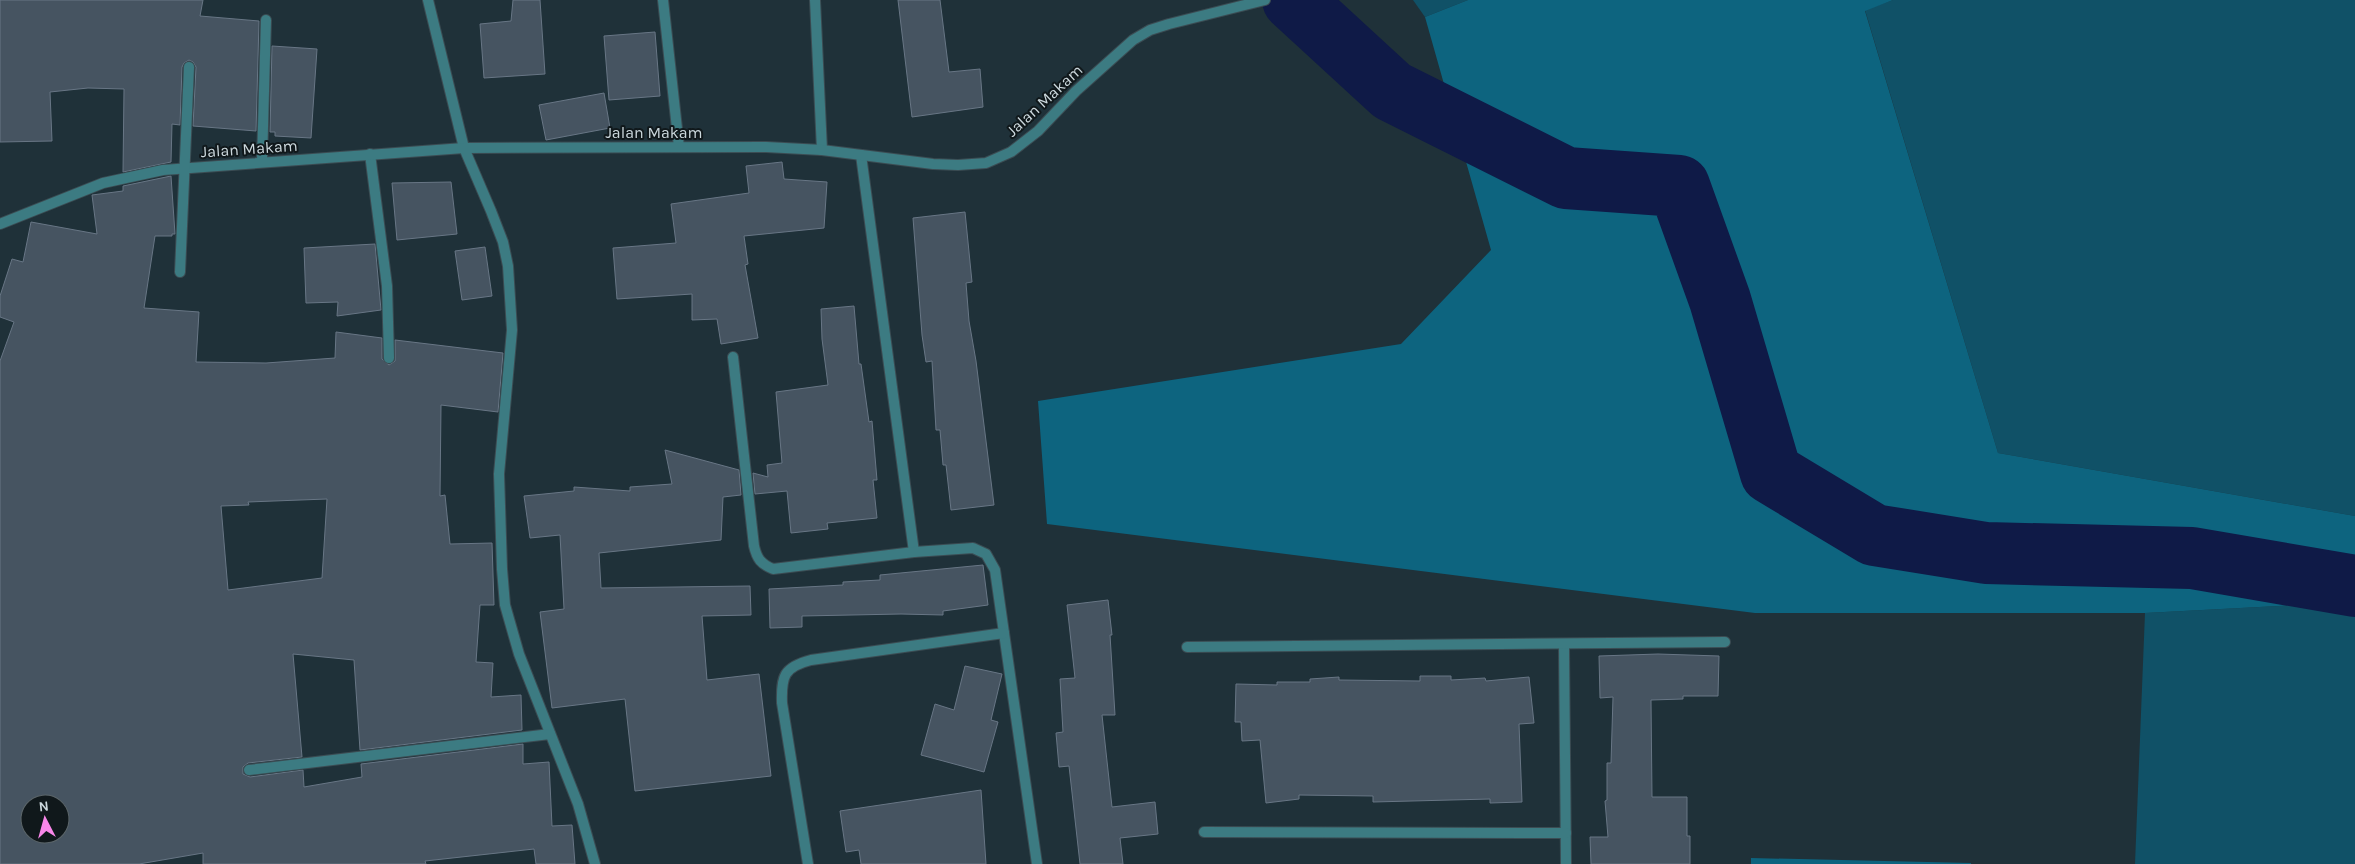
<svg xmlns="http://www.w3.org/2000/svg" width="2355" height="864" font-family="Karla,sans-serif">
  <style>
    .green { fill: #105167 }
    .forest { fill: #0d647f }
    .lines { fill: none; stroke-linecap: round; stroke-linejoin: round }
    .river { stroke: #0f1a47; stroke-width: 62 }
    .building { fill: #465461; stroke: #687685; fill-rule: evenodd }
    .service-casing { stroke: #3b4c53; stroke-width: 12 }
    .minor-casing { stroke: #3b4c53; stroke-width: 12 }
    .service { stroke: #3c7b82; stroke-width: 10 }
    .minor { stroke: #3c7b82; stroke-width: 10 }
    .labels { text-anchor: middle; stroke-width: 4; stroke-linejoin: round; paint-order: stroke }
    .street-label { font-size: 16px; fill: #ccd8dd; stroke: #10181b }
  </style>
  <rect width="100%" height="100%" fill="#1f3139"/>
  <!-- green -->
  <g class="green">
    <polygon points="1413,0 1468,0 1425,17"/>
    <polygon points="1893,0 2355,0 2355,516 1998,453 1865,10"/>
    <polygon points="2355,602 2355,864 2135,864 2145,613"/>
  </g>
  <!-- forest -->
  <g class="forest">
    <polygon points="1468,0 1893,0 1865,11 1998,453 2355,516 2355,602 2145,613 1755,613 1047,524 1038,401 1401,344 1491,250 1425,17"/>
    <polygon points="1751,858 1971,863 1971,864 1751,864"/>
  </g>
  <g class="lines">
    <!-- river -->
    <polyline class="river" points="1293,0 1392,91 1566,178 1679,186 1720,300 1771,473 1874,535 1986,553 2192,558 2355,586"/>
  </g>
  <!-- building -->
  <g class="building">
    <polygon points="0,0 203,0 200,16 259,21 256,131 193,126 196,67 193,62 189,60 184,63 182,67 180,125 172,124 171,162 123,172 124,89 88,88 50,92 52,141 0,142"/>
    <polygon points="513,0 540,0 545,74 484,78 480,24 511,21"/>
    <polygon points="898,0 940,0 949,72 980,69 983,107 912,117"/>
    <polygon points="655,32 660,96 609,100 604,36"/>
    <polygon points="272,46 317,49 311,138 275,136 275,132 270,132"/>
    <polygon points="604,93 610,128 546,140 539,105"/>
    <polygon points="782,162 784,179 827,182 824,228 744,236 748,264 745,265 758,338 721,344 717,319 692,320 692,294 617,299 613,248 676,243 671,204 749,193 746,166"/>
    <path d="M 171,176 L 175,234 L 172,234 L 172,236 L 155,236 L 144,308 L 199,312 L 196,362 L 266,363 L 335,358 L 336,332 L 382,338 L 382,359 L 389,365 L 395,361 L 395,340 L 503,353 L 498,412 L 441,405 L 440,496 L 445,495 L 450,544 L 492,543 L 494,605 L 480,605 L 476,662 L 493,663 L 491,697 L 521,695 L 522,730 L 360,750 L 354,660 L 293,654 L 302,757 L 248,763 L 243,767 L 243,774 L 250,777 L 303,770 L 304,787 L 362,777 L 361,764 L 523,744 L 523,764 L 549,762 L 552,826 L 572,825 L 575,864 L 536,864 L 534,849 L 425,861 L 426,864 L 203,864 L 203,853 L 139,864 L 0,864 L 0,361 L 14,322 L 0,317 L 0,296 L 12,259 L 23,262 L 31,222 L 97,234 L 92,195 L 123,191 L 123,186 ZM 327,499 L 322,578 L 228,590 L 221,506 L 249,505 L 248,502 ZM 30,804 L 60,804 L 60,834 L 30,834 Z"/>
    <polygon points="451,182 457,234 397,240 392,183"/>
    <polygon points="965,212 972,282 966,283 969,321 976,361 994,505 951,510 946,465 943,465 940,430 936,430 932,361 926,362 922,335 913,218"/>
    <polygon points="375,244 381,310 337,316 338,302 306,303 304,248"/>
    <polygon points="485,247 492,296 462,300 455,251"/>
    <polygon points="854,306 859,364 861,364 869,422 872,421 877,480 873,480 877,518 827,523 828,529 791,533 787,491 755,494 753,473 768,477 767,465 782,463 776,392 828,385 822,339 821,309"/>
    <polygon points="665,450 739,470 741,495 723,497 721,540 599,553 601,588 750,586 751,615 702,616 707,680 759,674 771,776 635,791 625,699 552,708 540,612 564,609 560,535 530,538 524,496 574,491 574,487 630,491 630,487 672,484"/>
    <polygon points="983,565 988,605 943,611 943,615 901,614 802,616 802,627 770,628 769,589 843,585 843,582 880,580 880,575"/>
    <polygon points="1108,600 1112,635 1110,635 1115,715 1102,715 1112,807 1155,802 1158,834 1120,838 1123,864 1080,864 1069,766 1059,767 1056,733 1063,732 1060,679 1075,678 1067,605"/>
    <polygon points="1658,654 1719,656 1718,696 1683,696 1683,699 1651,700 1652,797 1687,797 1687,836 1690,836 1690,864 1591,864 1590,837 1608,837 1605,801 1607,800 1607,763 1611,763 1613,697 1600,698 1599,656"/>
    <polygon points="965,666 1002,674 991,720 998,722 984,772 921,755 935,704 954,710"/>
    <polygon points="1420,676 1451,676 1451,680 1485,678 1486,681 1529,677 1534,723 1519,724 1522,802 1490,803 1490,799 1373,802 1373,796 1299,795 1299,799 1266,803 1260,740 1242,741 1241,722 1235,722 1236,684 1277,685 1277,682 1310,682 1310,679 1339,677 1339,680 1420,681"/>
    <polygon points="981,790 986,864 861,864 859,850 846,852 840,811"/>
  </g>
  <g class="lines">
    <defs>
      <polyline id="service" points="815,0 822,150"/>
      <g id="minor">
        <polyline points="428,0 464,148 491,211 503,242 508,266 512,330 499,474 502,569 505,605 519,654 578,804 595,864"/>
        <polyline points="663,0 679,147"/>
        <polyline points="370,154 387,286 389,358"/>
        <polyline points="861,155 914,552"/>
        <polyline points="262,162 266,20"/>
        <polyline points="0,224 103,183 163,170 464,148 766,147 822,150 933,164 958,165 986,163 1011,152 1038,131 1076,91 1133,40 1150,30 1169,24 1265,0"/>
        <polyline points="180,272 189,67"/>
        <path d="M 733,357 L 754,546 C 757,559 761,564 773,569 L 914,552 L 973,548 L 986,554 L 995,570 L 1037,864"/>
        <polyline points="1564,645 1566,864"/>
        <polyline points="1187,647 1725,642"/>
        <polyline points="249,770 550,734"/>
        <polyline points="1204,832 1566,833"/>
        <path d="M 808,864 L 782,703 C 781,676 784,667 811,660 L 1004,633"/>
      </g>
    </defs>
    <!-- service casing -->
    <use href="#service" class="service-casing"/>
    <!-- minor casing -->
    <use href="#minor" class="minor-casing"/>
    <!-- service -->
    <use href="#service" class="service"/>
    <!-- minor -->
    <use href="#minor" class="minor"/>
  </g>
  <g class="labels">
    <!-- street labels -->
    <g class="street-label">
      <text transform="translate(1044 100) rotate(-43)" y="6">Jalan Makam</text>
      <text x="654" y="138">Jalan Makam</text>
      <text transform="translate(249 148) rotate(-4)" y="6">Jalan Makam</text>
    </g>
  </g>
  <!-- north arrow -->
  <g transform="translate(45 819) rotate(354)"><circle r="24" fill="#10181b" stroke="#5b6569"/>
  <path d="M0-4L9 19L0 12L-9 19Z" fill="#f987e9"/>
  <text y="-8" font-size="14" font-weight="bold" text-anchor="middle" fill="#ccd8dd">N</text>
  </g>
</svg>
